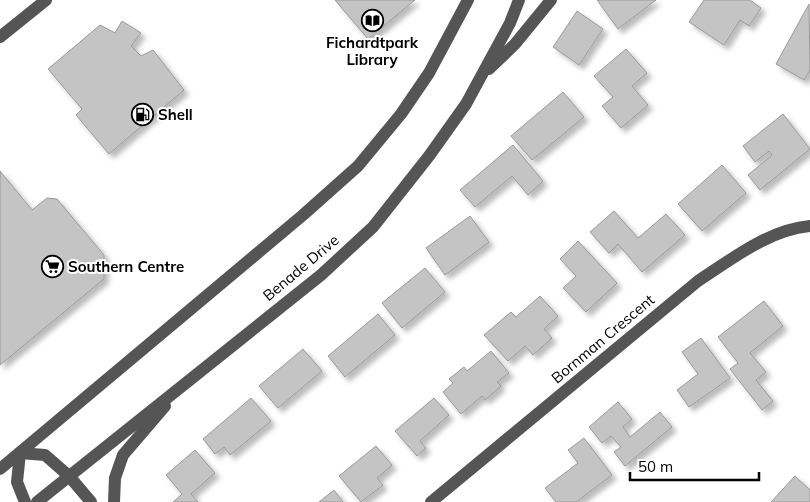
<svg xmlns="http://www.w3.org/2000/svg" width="810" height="502" font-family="Mulish,sans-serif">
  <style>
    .building { fill: #c4c4c4; stroke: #999; filter: url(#shadow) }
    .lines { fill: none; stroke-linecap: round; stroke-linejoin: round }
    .minor { stroke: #555; stroke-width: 12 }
    .labels { text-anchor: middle; stroke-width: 4; stroke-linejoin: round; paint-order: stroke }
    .poi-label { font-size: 15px; font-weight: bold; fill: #000; stroke: #fff; text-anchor: start }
    .street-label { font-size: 15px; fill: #000; stroke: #fff }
  </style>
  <defs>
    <filter id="shadow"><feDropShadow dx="4.5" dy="4.5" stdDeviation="2.5" flood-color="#0004"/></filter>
  </defs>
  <rect width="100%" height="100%" fill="#fff"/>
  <!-- building -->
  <g class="building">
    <polygon points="335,0 415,0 368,39"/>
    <polygon points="597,0 656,0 618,29"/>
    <polygon points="704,0 750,0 761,8 749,26 740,20 724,45 689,22"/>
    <polygon points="809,4 810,70 804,80 776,64"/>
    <polygon points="577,11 603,29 579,65 553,47"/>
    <polygon points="122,21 141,33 131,46 141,56 153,50 184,90 109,154 76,115 82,109 48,69 100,25 115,33"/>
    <polygon points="626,49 647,73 632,86 648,105 621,128 602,106 613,97 594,76"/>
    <polygon points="563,92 584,117 532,160 511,136"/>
    <polygon points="783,114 810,149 760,190 748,175 772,155 769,151 755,162 743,146"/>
    <polygon points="513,145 543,181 528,195 512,176 475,207 460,190"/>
    <polygon points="722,165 746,193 702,231 678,204"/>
    <polygon points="0,171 32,210 47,198 57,199 104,255 104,279 0,365"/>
    <polygon points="614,211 638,238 666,214 685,235 642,272 618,244 609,253 590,232"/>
    <polygon points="470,216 489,242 445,275 426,248"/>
    <polygon points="578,241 617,283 586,312 563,288 576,276 560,259"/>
    <polygon points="425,268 445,292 402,328 382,303"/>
    <polygon points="540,296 558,316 544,329 552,338 533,355 525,346 508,361 484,335 511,312 516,317"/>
    <polygon points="764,301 783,326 750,353 766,372 756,380 773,401 762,410 730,369 738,363 718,337"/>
    <polygon points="378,314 395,335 345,377 328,356"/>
    <polygon points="701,338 730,378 689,407 677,390 698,374 682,352"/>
    <polygon points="303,349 322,371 278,408 259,386"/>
    <polygon points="491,351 509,373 497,382 501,386 485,400 482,396 461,414 443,392 453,383 449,379 464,367 467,371"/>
    <polygon points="251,398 271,421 230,455 224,447 215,454 203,439"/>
    <polygon points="434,398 449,415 420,441 426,448 417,456 395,431"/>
    <polygon points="618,402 632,419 623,427 630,437 660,412 672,427 625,466 614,452 621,447 611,436 602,443 589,427"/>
    <polygon points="584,438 612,475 576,502 556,502 545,488 578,463 568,450"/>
    <polygon points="376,446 392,465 377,478 383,485 361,502 339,476"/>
    <polygon points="195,450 215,473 191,494 198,502 173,502 182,494 166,475"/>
    <polygon points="795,476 810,490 810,502 771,502"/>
    <polygon points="334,490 343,502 319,502"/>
  </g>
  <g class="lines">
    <!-- minor -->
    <g class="minor">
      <polyline points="0,37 46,0"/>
      <polyline points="489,69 515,44 551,0"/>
      <polyline points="20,453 45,455 69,476 91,502"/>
      <polyline points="20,453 17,482 25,502"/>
      <polyline points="0,469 303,215 358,166 401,114 429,73 468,0"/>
      <polyline points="37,502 321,275 373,227 429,156 466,104 510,23 519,0"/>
      <polyline points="114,502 115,478 123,455 165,406"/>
      <path d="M 431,502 L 698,281 C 732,259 768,230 810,226"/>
    </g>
  </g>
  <!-- icons -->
  <defs>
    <symbol id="library-ring" viewBox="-11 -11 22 22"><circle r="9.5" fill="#fff" stroke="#000" stroke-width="1.5"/><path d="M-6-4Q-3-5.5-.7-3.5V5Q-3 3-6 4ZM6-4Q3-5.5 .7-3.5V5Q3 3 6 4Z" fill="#000"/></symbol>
    <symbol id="fuel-ring" viewBox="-11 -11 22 22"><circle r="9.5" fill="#fff" stroke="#000" stroke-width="1.5"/><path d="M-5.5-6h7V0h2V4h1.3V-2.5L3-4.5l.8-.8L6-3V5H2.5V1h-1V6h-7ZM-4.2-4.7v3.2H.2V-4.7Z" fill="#000"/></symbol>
    <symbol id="supermarket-ring" viewBox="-11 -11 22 22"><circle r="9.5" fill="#fff" stroke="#000" stroke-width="1.5"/><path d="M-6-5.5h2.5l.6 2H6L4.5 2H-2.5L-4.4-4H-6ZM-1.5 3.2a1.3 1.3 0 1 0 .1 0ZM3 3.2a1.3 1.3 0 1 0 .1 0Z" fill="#000"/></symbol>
  </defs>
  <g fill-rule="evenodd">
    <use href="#library-ring" x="360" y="8" width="25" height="25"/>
    <use href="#fuel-ring" x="130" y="102" width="25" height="25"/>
    <use href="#supermarket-ring" x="40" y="254" width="25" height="25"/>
  </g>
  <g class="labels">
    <!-- poi labels -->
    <g class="poi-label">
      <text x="372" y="48" text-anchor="middle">Fichardtpark<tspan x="372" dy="17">Library</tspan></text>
      <text x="158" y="120">Shell</text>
      <text x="68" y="272">Southern Centre</text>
    </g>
    <!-- street labels -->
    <g class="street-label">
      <text transform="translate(301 268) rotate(-40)" y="5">Benade Drive</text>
      <text transform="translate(603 339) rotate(-40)" y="5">Bornman Crescent</text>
    </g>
  </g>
  <!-- scale -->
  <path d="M630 472v8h129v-8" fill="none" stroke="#000000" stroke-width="2.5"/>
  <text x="638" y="472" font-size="15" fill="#000000" stroke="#ffffff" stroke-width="4" paint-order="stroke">50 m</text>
</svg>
